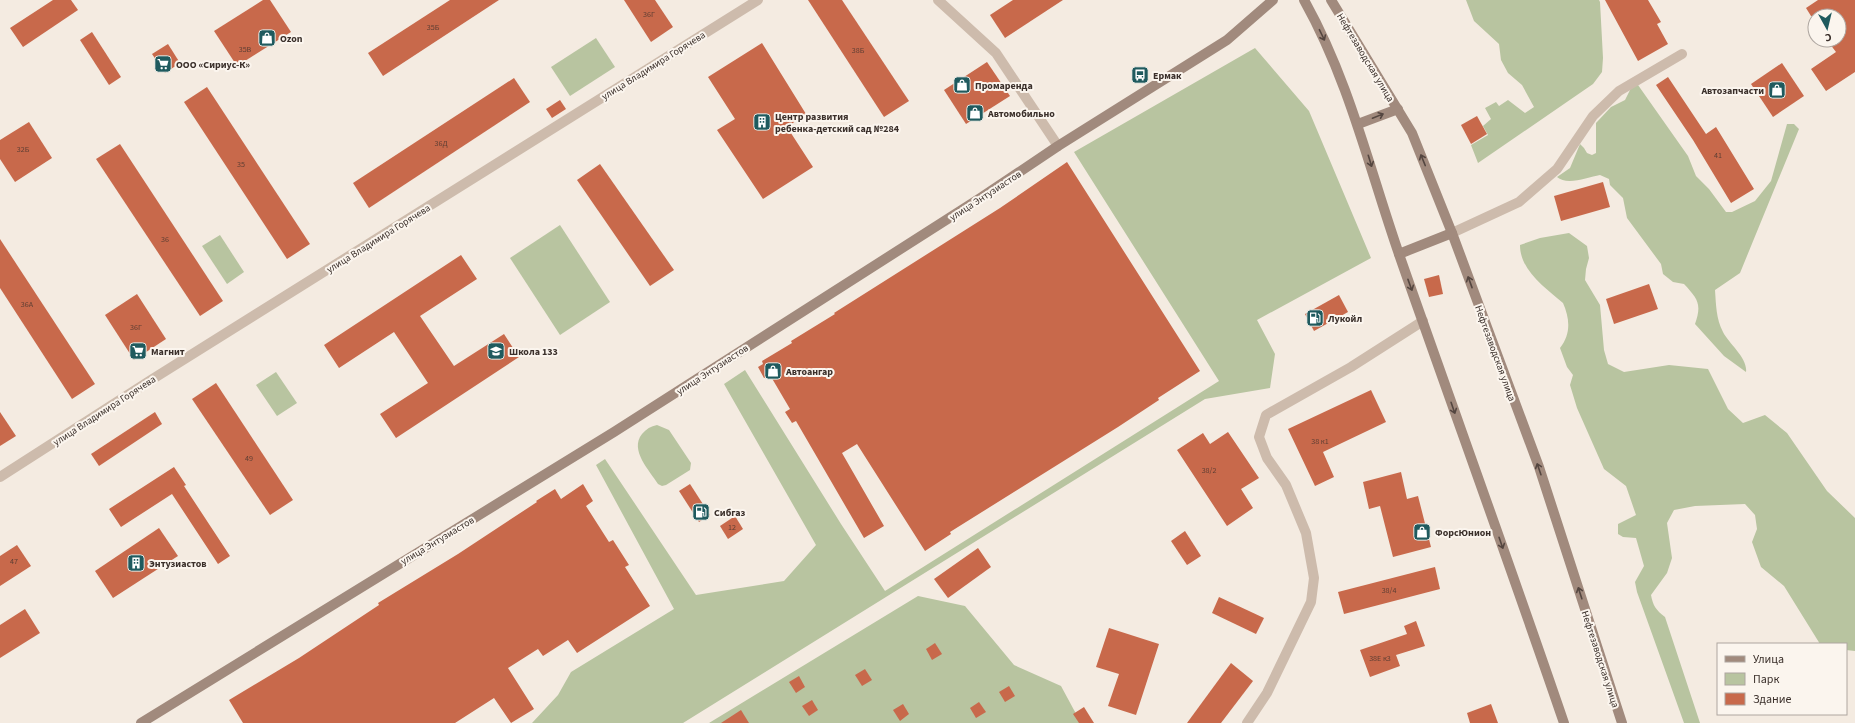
<svg xmlns="http://www.w3.org/2000/svg" width="1855" height="723" font-family="'Source Sans 3',sans-serif">
  <style>
    .green { fill: #b8c4a0 }
    .building { fill: #c8694b }
    .lines { fill: none; stroke-linecap: round; stroke-linejoin: round }
    .street { stroke: #cdbbac; stroke-width: 10 }
    .secondary { stroke: #a18a7d; stroke-width: 10 }
    .oneway { stroke: #544640 }
    .labels { text-anchor: middle; stroke-width: 4; stroke-linejoin: round; paint-order: stroke }
    .number-label { font-size: 8px; fill: #5e3e33 }
    .poi-label { font-size: 10px; font-weight: bold; fill: #3b302b; stroke: #fbf5ee; text-anchor: start }
    .street-label { font-size: 10px; fill: #3b302b; stroke: #fbf5ee }
  </style>
  <rect width="100%" height="100%" fill="#f4ebe1"/>
  <!-- green -->
  <g class="green">
    <polygon points="1466,0 1599,0 1600,2 1603,58 1602,72 1593,84 1478,163 1471,145 1488,135 1483,126 1491,119 1485,108 1496,102 1499,106 1508,100 1525,113 1534,107 1522,85 1508,73 1501,60 1499,44 1474,21"/>
    <polygon points="596,38 615,67 570,96 551,67"/>
    <polygon points="1255,48 1309,111 1371,258 1257,320 1275,354 1270,388 1205,399 683,723 532,723 558,695 571,672 674,609 596,465 605,459 696,595 784,581 816,545 724,384 745,370 841,524 885,591 1219,381 1074,152"/>
    <path d="M 1638,85 L 1688,156 L 1696,176 L 1709,189 L 1726,212 L 1732,212 L 1755,201 L 1771,181 L 1787,124 L 1794,124 L 1799,129 L 1740,273 L 1715,290 C 1716,304 1716,319 1723,332 C 1729,344 1748,358 1746,372 L 1724,356 L 1695,324 C 1702,304 1698,299 1684,284 L 1673,282 L 1663,274 L 1661,264 L 1627,218 L 1623,198 L 1610,185 L 1609,179 L 1600,175 C 1588,177 1567,186 1557,177 L 1570,168 L 1580,144 L 1584,148 L 1587,153 L 1592,155 L 1596,153 L 1596,123 L 1611,107 L 1625,100 L 1632,86 Z"/>
    <polygon points="560,225 610,302 560,335 510,258"/>
    <path d="M 1569,233 L 1587,246 L 1589,258 L 1586,269 L 1585,280 L 1600,305 L 1604,350 L 1608,364 L 1624,372 L 1669,365 L 1708,369 L 1728,409 L 1743,423 L 1765,415 L 1787,433 L 1827,491 L 1855,518 L 1855,651 L 1846,650 L 1846,644 L 1820,644 L 1784,586 L 1761,567 L 1752,542 L 1757,529 L 1755,515 L 1745,504 L 1695,506 L 1674,510 L 1667,523 L 1672,558 L 1667,573 L 1651,595 C 1653,606 1656,610 1665,617 L 1700,723 L 1684,723 L 1637,592 L 1635,582 L 1644,566 L 1636,538 L 1623,537 L 1618,534 L 1618,524 L 1636,515 L 1626,486 L 1604,469 L 1577,408 L 1570,385 L 1573,375 L 1567,367 L 1560,348 C 1571,334 1570,319 1563,303 C 1546,288 1520,271 1520,245 L 1540,238 Z"/>
    <polygon points="220,235 244,272 227,284 202,246"/>
    <polygon points="276,372 297,403 277,416 256,385"/>
    <path d="M 657,425 L 669,430 L 691,463 L 690,470 L 666,485 L 662,486 L 658,484 C 650,471 629,450 642,434 C 646,429 651,426 657,425 Z"/>
    <polygon points="918,596 965,606 1014,665 1061,686 1081,723 709,723"/>
  </g>
  <!-- building -->
  <g class="building">
    <polygon points="53,0 71,0 78,10 23,47 10,28"/>
    <polygon points="263,0 270,0 291,32 237,66 214,31"/>
    <polygon points="450,0 499,0 383,76 368,53"/>
    <polygon points="624,0 655,0 673,27 651,42"/>
    <polygon points="808,0 842,0 909,101 884,117"/>
    <polygon points="1013,0 1063,0 1005,38 990,15"/>
    <polygon points="1605,0 1648,0 1661,22 1657,24 1668,44 1638,61"/>
    <polygon points="1818,0 1855,0 1855,72 1826,91 1811,69 1836,52 1827,40 1839,40 1839,16 1811,16 1806,8"/>
    <polygon points="92,32 121,77 109,85 80,40"/>
    <polygon points="762,43 806,114 787,127 813,167 763,199 717,130 735,119 708,77"/>
    <polygon points="168,44 180,63 165,73 152,54"/>
    <polygon points="987,62 1010,96 966,124 944,90"/>
    <polygon points="1782,63 1804,96 1773,117 1751,84"/>
    <polygon points="1668,77 1706,134 1716,127 1754,189 1731,203 1693,140 1656,85"/>
    <polygon points="514,78 530,102 369,208 353,183"/>
    <polygon points="207,87 310,244 287,259 184,102"/>
    <polygon points="560,100 566,109 552,118 546,109"/>
    <polygon points="1477,116 1487,134 1471,144 1461,125"/>
    <polygon points="29,122 52,158 15,182 0,159 0,140"/>
    <polygon points="120,144 223,301 200,316 96,159"/>
    <polygon points="1067,162 1200,371 1158,398 1159,400 1118,427 950,532 951,534 925,551 857,444 842,453 884,526 864,538 796,421 792,423 785,412 790,409 770,375 764,378 758,367 763,364 762,361 792,343 791,341 835,314 834,313 1000,208"/>
    <polygon points="600,164 674,270 650,286 577,180"/>
    <polygon points="1603,182 1610,207 1561,221 1554,196"/>
    <polygon points="0,239 95,384 72,399 0,288"/>
    <polygon points="461,255 477,279 420,316 454,366 504,334 519,357 396,438 380,414 428,383 394,332 339,368 324,345"/>
    <polygon points="1439,275 1443,294 1429,297 1424,279"/>
    <polygon points="1649,284 1658,309 1614,324 1606,299"/>
    <polygon points="137,294 166,339 134,360 105,315"/>
    <polygon points="1339,295 1348,312 1314,331 1305,314"/>
    <polygon points="216,383 293,500 270,515 192,399"/>
    <polygon points="1371,390 1386,422 1323,452 1334,477 1315,486 1288,429"/>
    <polygon points="0,412 16,436 0,446"/>
    <polygon points="155,412 162,424 99,466 91,454"/>
    <polygon points="1228,432 1259,478 1241,489 1253,508 1227,526 1177,450 1203,433 1210,444"/>
    <polygon points="174,467 186,485 184,486 230,556 218,564 172,494 121,527 109,509"/>
    <polygon points="1401,472 1407,499 1418,496 1431,547 1393,557 1380,506 1369,509 1363,482"/>
    <polygon points="583,484 593,501 586,506 609,542 613,540 629,565 625,567 650,606 577,653 568,640 543,656 538,649 508,668 534,709 511,723 494,698 455,723 243,723 229,700 299,658 379,605 378,603 458,554 537,502 536,501 555,489 561,499"/>
    <polygon points="690,484 710,515 699,522 679,491"/>
    <polygon points="735,516 743,529 728,539 720,526"/>
    <polygon points="159,528 178,556 113,598 95,571"/>
    <polygon points="1185,531 1201,556 1187,565 1171,541"/>
    <polygon points="17,545 31,566 0,586 0,556"/>
    <polygon points="978,548 991,567 948,598 934,579"/>
    <polygon points="1435,567 1440,589 1344,614 1338,592"/>
    <polygon points="1219,597 1264,618 1256,634 1212,613"/>
    <polygon points="25,609 40,633 0,658 0,625"/>
    <polygon points="1416,621 1425,646 1396,655 1400,666 1370,677 1360,650 1407,634 1404,626"/>
    <polygon points="1109,628 1159,644 1136,715 1108,706 1119,674 1096,667"/>
    <polygon points="935,643 942,654 932,660 926,649"/>
    <polygon points="1231,663 1253,681 1221,723 1187,723"/>
    <polygon points="865,669 872,680 862,686 855,675"/>
    <polygon points="799,676 805,687 796,693 789,682"/>
    <polygon points="1009,686 1015,696 1005,702 999,692"/>
    <polygon points="812,700 818,710 809,716 802,706"/>
    <polygon points="979,702 986,712 976,718 970,708"/>
    <polygon points="903,704 909,714 900,721 893,710"/>
    <polygon points="1491,704 1498,723 1470,723 1467,713"/>
    <polygon points="1084,707 1094,723 1079,723 1073,714"/>
    <polygon points="741,710 749,723 721,723"/>
  </g>
  <g class="lines">
    <!-- street -->
    <g class="street">
      <polyline points="938,0 996,53 1058,146"/>
      <polyline points="1452,233 1519,202 1557,169 1593,116 1619,91 1682,54"/>
      <polyline points="0,477 151,380 758,0"/>
      <polyline points="1247,723 1267,693 1311,602 1314,578 1306,533 1286,485 1267,458 1259,437 1266,415 1351,367 1423,321"/>
    </g>
    <!-- secondary -->
    <g class="secondary">
      <path d="M 1304,0 C 1350,82 1370,172 1401,260 C 1455,414 1511,568 1564,723"/>
      <polyline points="1331,0 1412,133 1452,233 1539,467 1622,723"/>
      <polyline points="1358,124 1398,109"/>
      <polyline points="1399,254 1452,233"/>
      <polyline points="141,723 614,432 982,197 1058,146 1227,40 1273,0"/>
    </g>
  </g>
  <!-- one-way arrows -->
  <defs><path id="oneway-shaft" d="M-6 0H5M1.5-3L5.5 0L1.5 3" fill="none" stroke-width="1.6" stroke-linecap="round" stroke-linejoin="round"/></defs>
  <g class="oneway">
    <use href="#oneway-shaft" transform="translate(1322 35) rotate(64)"/>
    <use href="#oneway-shaft" transform="translate(1378 116) rotate(-22)"/>
    <use href="#oneway-shaft" transform="translate(1423 160) rotate(-112)"/>
    <use href="#oneway-shaft" transform="translate(1370 161) rotate(73)"/>
    <use href="#oneway-shaft" transform="translate(1470 282) rotate(-110)"/>
    <use href="#oneway-shaft" transform="translate(1410 285) rotate(70)"/>
    <use href="#oneway-shaft" transform="translate(1453 408) rotate(71)"/>
    <use href="#oneway-shaft" transform="translate(1539 469) rotate(-109)"/>
    <use href="#oneway-shaft" transform="translate(1501 543) rotate(71)"/>
    <use href="#oneway-shaft" transform="translate(1580 593) rotate(-108)"/>
  </g>
  <!-- icons -->
  <defs>
    <symbol id="shop-square" viewBox="-11 -11 22 22"><rect x="-9" y="-9" width="18" height="18" rx="4" fill="#1f5a5e" stroke="#fbf5ee"/><path d="M-5-2.5h2.3a2.7 3.5 0 0 1 5.4 0H5L5.5 6h-11ZM-1.5-2.5h3a1.5 2.3 0 0 0-3 0Z" fill="#fff"/></symbol>
    <symbol id="supermarket-square" viewBox="-11 -11 22 22"><rect x="-9" y="-9" width="18" height="18" rx="4" fill="#1f5a5e" stroke="#fbf5ee"/><path d="M-6-5.5h2.5l.6 2H6L4.5 2H-2.5L-4.4-4H-6ZM-1.5 3.2a1.3 1.3 0 1 0 .1 0ZM3 3.2a1.3 1.3 0 1 0 .1 0Z" fill="#fff"/></symbol>
    <symbol id="bus-square" viewBox="-11 -11 22 22"><rect x="-9" y="-9" width="18" height="18" rx="4" fill="#1f5a5e" stroke="#fbf5ee"/><path d="M-5-6H5V4H4V6H2V4H-2V6H-4V4H-5ZM-3.5-4V0h7V-4ZM-3.5 1.2v1.5H-2V1.2ZM2 1.2v1.5H3.5V1.2Z" fill="#fff"/></symbol>
    <symbol id="building-square" viewBox="-11 -11 22 22"><rect x="-9" y="-9" width="18" height="18" rx="4" fill="#1f5a5e" stroke="#fbf5ee"/><path d="M-4-6H4V6H1V3H-1V6H-4ZM-2.5-4.3h1.7v1.8h-1.7ZM.8-4.3h1.7v1.8H.8ZM-2.5-1h1.7V.8h-1.7ZM.8-1h1.7V.8H.8Z" fill="#fff"/></symbol>
    <symbol id="fuel-square" viewBox="-11 -11 22 22"><rect x="-9" y="-9" width="18" height="18" rx="4" fill="#1f5a5e" stroke="#fbf5ee"/><path d="M-5.5-6h7V0h2V4h1.3V-2.5L3-4.5l.8-.8L6-3V5H2.5V1h-1V6h-7ZM-4.2-4.7v3.2H.2V-4.7Z" fill="#fff"/></symbol>
    <symbol id="school-square" viewBox="-11 -11 22 22"><rect x="-9" y="-9" width="18" height="18" rx="4" fill="#1f5a5e" stroke="#fbf5ee"/><path d="M0-5L7-2L0 1L-7-2ZM-4 1L0 2.5L4 1V4Q0 6-4 4Z" fill="#fff"/></symbol>
  </defs>
  <g fill-rule="evenodd">
    <use href="#shop-square" x="257" y="28" width="20" height="20"/>
    <use href="#supermarket-square" x="153" y="54" width="20" height="20"/>
    <use href="#bus-square" x="1130" y="65" width="20" height="20"/>
    <use href="#shop-square" x="952" y="75" width="20" height="20"/>
    <use href="#shop-square" x="1767" y="80" width="20" height="20"/>
    <use href="#shop-square" x="965" y="103" width="20" height="20"/>
    <use href="#building-square" x="752" y="112" width="20" height="20"/>
    <use href="#fuel-square" x="1305" y="308" width="20" height="20"/>
    <use href="#supermarket-square" x="128" y="341" width="20" height="20"/>
    <use href="#school-square" x="486" y="341" width="20" height="20"/>
    <use href="#shop-square" x="763" y="361" width="20" height="20"/>
    <use href="#fuel-square" x="691" y="502" width="20" height="20"/>
    <use href="#shop-square" x="1412" y="522" width="20" height="20"/>
    <use href="#building-square" x="126" y="553" width="20" height="20"/>
  </g>
  <g class="labels">
    <!-- number labels -->
    <g class="number-label">
      <text x="649" y="17">36Г</text>
      <text x="433" y="30">35Б</text>
      <text x="245" y="52">35В</text>
      <text x="858" y="53">38Б</text>
      <text x="441" y="146">36Д</text>
      <text x="23" y="152">32Б</text>
      <text x="1718" y="158">41</text>
      <text x="241" y="167">35</text>
      <text x="165" y="242">36</text>
      <text x="27" y="307">36А</text>
      <text x="136" y="330">36Г</text>
      <text x="1320" y="444">38 к1</text>
      <text x="249" y="461">49</text>
      <text x="1209" y="473">38/2</text>
      <text x="732" y="530">12</text>
      <text x="14" y="564">47</text>
      <text x="1389" y="593">38/4</text>
      <text x="1380" y="661">38Е к3</text>
    </g>
    <!-- poi labels -->
    <g class="poi-label">
      <text x="280" y="42">Ozon</text>
      <text x="176" y="68">ООО «Сириус-К»</text>
      <text x="1153" y="79">Ермак</text>
      <text x="975" y="89">Промаренда</text>
      <text x="1764" y="94" text-anchor="end">Автозапчасти</text>
      <text x="988" y="117">Автомобильно</text>
      <text x="775" y="120">Центр развития<tspan x="775" dy="12">ребенка-детский сад №284</tspan></text>
      <text x="1328" y="322">Лукойл</text>
      <text x="151" y="355">Магнит</text>
      <text x="509" y="355">Школа 133</text>
      <text x="786" y="375">Автоангар</text>
      <text x="714" y="516">Сибгаз</text>
      <text x="1435" y="536">ФорсЮнион</text>
      <text x="149" y="567">Энтузиастов</text>
    </g>
    <!-- street labels -->
    <g class="street-label">
      <text transform="translate(1366 57) rotate(59)" y="4">Нефтезаводская улица</text>
      <text transform="translate(653 65) rotate(-32)" y="4">улица Владимира Горячева</text>
      <text transform="translate(985 195) rotate(-33)" y="4">улица Энтузиастов</text>
      <text transform="translate(378 238) rotate(-32)" y="4">улица Владимира Горячева</text>
      <text transform="translate(1496 353) rotate(70)" y="4">Нефтезаводская улица</text>
      <text transform="translate(712 369) rotate(-33)" y="4">улица Энтузиастов</text>
      <text transform="translate(104 410) rotate(-33)" y="4">улица Владимира Горячева</text>
      <text transform="translate(437 540) rotate(-31)" y="4">улица Энтузиастов</text>
      <text transform="translate(1601 659) rotate(72)" y="4">Нефтезаводская улица</text>
    </g>
  </g>
  <!-- legend -->
  <rect x="1717" y="643" width="130" height="72" fill="#fbf5ee" stroke="#aea6a0"/>
  <rect x="1725" y="656" width="20" height="6" fill="#a18a7d" stroke="#aea6a0"/>
  <text x="1753" y="663" font-size="12" fill="#3b302b">Улица</text>
  <rect x="1725" y="673" width="20" height="12" fill="#b8c4a0" stroke="#aea6a0"/>
  <text x="1753" y="683" font-size="12" fill="#3b302b">Парк</text>
  <rect x="1725" y="693" width="20" height="12" fill="#c8694b" stroke="#aea6a0"/>
  <text x="1753" y="703" font-size="12" fill="#3b302b">Здание</text>
  <!-- north arrow -->
  <g transform="translate(1827 28) rotate(172)"><circle r="19" fill="#fbf5ee" stroke="#aea6a0"/>
  <path d="M0-3L7 15L0 10L-7 15Z" fill="#1f5a5e"/>
  <text y="-6" font-size="11" font-weight="bold" text-anchor="middle" fill="#3b302b">С</text>
  </g>
</svg>
